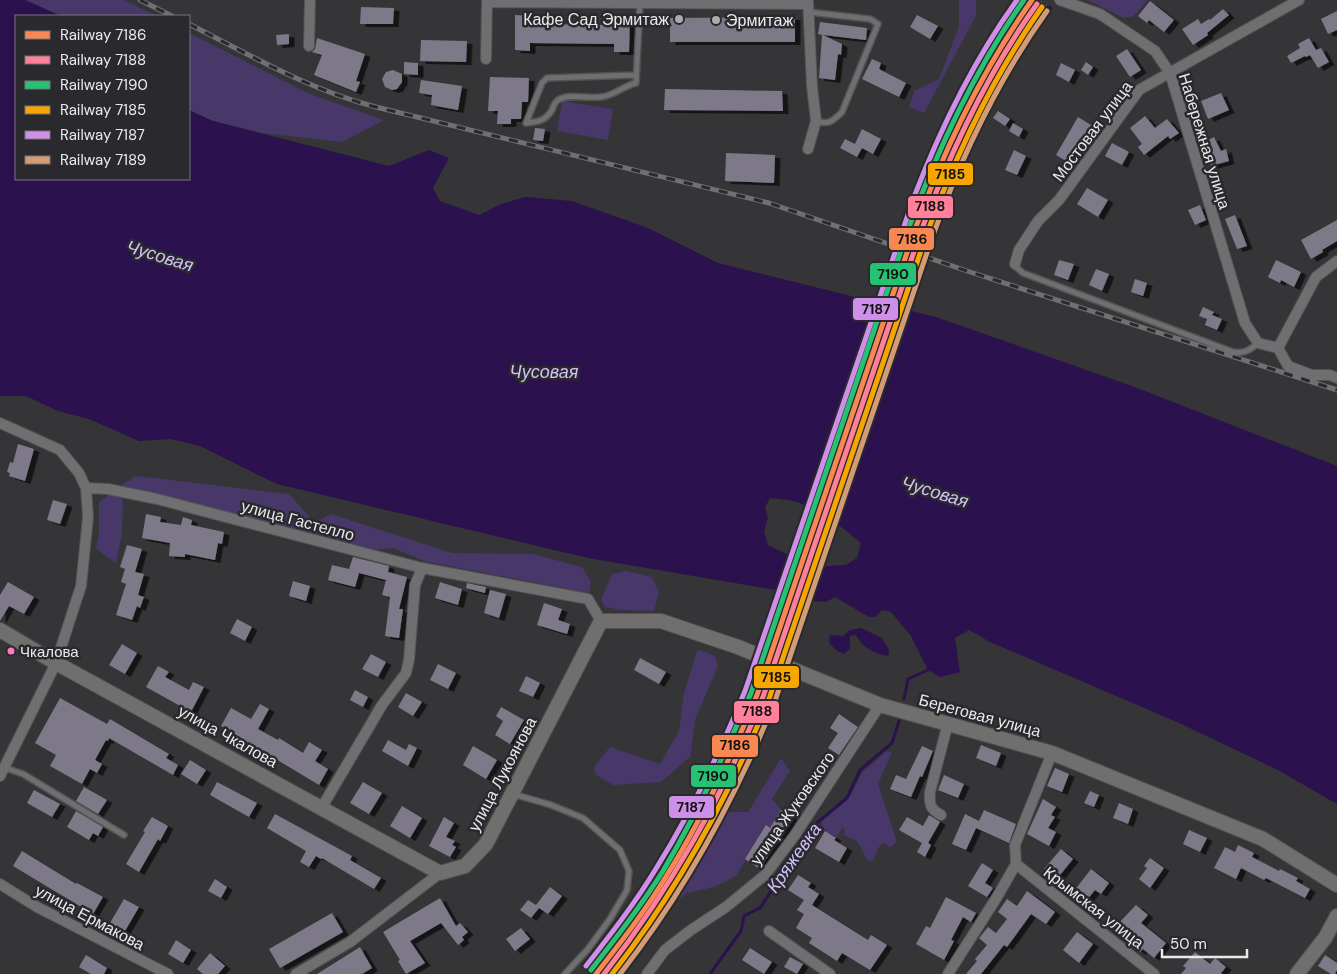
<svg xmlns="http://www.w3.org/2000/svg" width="1337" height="974" font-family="'DM Sans',sans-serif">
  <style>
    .green { fill: #483869 }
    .water { fill: #2b114d; fill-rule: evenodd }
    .pier { fill: #353436 }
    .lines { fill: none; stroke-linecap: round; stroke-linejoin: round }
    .stream { stroke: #2b114d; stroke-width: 3 }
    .building { fill: #7e7989; filter: url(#shadow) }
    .lane-casing { stroke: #525253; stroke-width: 8 }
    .street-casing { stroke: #525253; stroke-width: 12 }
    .secondary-casing { stroke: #525253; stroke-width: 16 }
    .lane { stroke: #6f6e70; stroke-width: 5 }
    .street { stroke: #6f6e70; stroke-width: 10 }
    .secondary { stroke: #706f6d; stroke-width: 14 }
    .rail-casing { stroke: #707072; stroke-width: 5 }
    .rail { stroke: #2a292d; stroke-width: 3; stroke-dasharray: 9; stroke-linecap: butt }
    .rail-1-casing { stroke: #2a292d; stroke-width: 9 }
    .rail-2-casing { stroke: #2a292d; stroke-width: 9 }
    .rail-3-casing { stroke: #2a292d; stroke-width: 9 }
    .rail-4-casing { stroke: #2a292d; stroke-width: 9 }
    .rail-5-casing { stroke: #2a292d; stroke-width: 9 }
    .rail-6-casing { stroke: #2a292d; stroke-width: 9 }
    .rail-1 { stroke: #f88751; stroke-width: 5 }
    .rail-2 { stroke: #ff8098; stroke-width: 5 }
    .rail-3 { stroke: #26c172; stroke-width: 5 }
    .rail-4 { stroke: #f7a600; stroke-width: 5 }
    .rail-5 { stroke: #ce8fe9; stroke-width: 5 }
    .rail-6 { stroke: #d39c74; stroke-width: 5 }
    .poi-dot { fill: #abaaac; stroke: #2a292d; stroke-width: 2 }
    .bus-dot { fill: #fe7ac1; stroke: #2a292d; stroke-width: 2 }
    .labels { text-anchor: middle; stroke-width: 5; stroke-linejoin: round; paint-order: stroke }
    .bus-label { font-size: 15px; fill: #eae9ec; stroke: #2a292d; text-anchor: start }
    .poi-label { font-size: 16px; fill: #eae9ec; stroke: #2a292d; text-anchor: end }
    .street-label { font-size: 16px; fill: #eae9ec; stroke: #2a292d }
    .water-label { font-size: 18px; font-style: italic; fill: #d1c0fc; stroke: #2a292d }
    .line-badge { stroke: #2a292d; stroke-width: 2 }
    .pale-badge-label { font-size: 14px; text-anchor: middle; font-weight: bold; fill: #111 }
  </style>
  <defs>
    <filter id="shadow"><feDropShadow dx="5.5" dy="3" stdDeviation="0" flood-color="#0009"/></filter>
  </defs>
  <rect width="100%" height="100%" fill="#353436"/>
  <!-- green -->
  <g class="green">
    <polygon points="26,0 124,0 156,16 61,16"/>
    <polygon points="959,0 976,0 976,16 924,113 909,107 914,91 939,79 959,26"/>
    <polygon points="1088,0 1147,0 1134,16 1124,18"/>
    <polygon points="189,33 310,94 384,120 342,142 262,133 213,121 189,110"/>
    <polygon points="562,101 613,109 608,140 557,131"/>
    <polygon points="136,476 289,494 315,523 331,514 452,553 533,554 582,567 591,582 589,593 424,561 393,548 376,550 121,485"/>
    <polygon points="110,494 123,496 122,533 116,563 107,557 96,548 99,534 99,502"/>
    <polygon points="626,571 652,577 659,592 654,611 621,610 605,607 601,600 612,574"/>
    <polygon points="700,650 715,656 718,666 696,717 690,757 661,782 613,785 595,774 594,767 610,747 660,764 679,731 684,693 697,651"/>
    <path d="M 887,751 L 892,752 L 878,784 L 897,842 L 890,848 L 884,843 L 880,845 L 873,860 L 868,861 L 857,841 L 844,835 L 845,829 L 842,828 L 836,838 C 828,833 823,831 821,821 L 849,798 L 862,773 Z"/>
    <polygon points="781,758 790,771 772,799 781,810 770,828 766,826 736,876 714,887 687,893 674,903 668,897 726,812 748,812"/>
  </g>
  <!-- water -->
  <g class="water">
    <path d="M 0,0 L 25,0 L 61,16 L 16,16 L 16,179 L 189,179 L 189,110 L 213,121 L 389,166 L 429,150 L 449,158 L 433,188 L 440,201 L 479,215 L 501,204 L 525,197 L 572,201 L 648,228 L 718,263 L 936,317 L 1132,386 L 1337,466 L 1337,804 L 1276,769 L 1177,722 L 990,642 L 969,630 L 955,638 L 960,672 L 940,677 L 928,670 L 911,636 L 891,612 L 882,610 L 875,617 L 869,617 L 835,597 L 826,602 L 815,601 L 775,590 L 588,558 L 277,484 L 200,446 L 171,439 L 139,441 L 89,419 L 58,411 L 26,396 L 0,396 ZM 770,498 C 777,499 786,499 793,501 C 816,507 844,528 861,543 L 857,558 L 846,565 L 812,567 L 768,545 L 764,531 L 768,518 L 765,507 Z"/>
    <path d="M 861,628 L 882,638 L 889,650 L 888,656 C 874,654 862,647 856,635 L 850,636 L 850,649 L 844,654 L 836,650 L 829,643 L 830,635 L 843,636 L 850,630 Z"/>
  </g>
  <!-- pier -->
  <g class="pier">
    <polygon points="885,301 896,304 823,519 813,513"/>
    <polygon points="798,556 808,562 795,599 785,596"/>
  </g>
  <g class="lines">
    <!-- stream -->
    <g class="stream">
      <polyline points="904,699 908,679 928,670 929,668"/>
      <polyline points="710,974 741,931 744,916 760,908 817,823 847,798 860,770 892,743 899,721"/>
    </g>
  </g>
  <!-- building -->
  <g class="building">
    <polygon points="1038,0 1047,5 1041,13 1033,8"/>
    <polygon points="1150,1 1174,20 1164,32 1149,20 1147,23 1138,16"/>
    <polygon points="361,7 394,8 393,24 360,24"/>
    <polygon points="1223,9 1229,15 1207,33 1208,35 1193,45 1182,29 1198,19 1201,24 1209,19 1210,20"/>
    <polygon points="1337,11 1337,30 1328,34 1321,19"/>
    <polygon points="515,15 530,16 530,24 615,25 615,17 630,17 629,52 614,52 614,44 530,43 530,51 515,50"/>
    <polygon points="917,15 938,26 930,39 910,27"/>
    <polygon points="795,17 795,42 670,42 670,18"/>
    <polygon points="820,22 867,28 866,40 823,35 842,44 841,55 838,54 835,80 819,78 822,35 818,34"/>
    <polygon points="289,34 289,44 277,45 276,35"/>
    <polygon points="317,38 365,54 356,81 360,82 356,92 314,75 322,55 312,52 315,49"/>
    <polygon points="1309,38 1316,50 1321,48 1329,62 1318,68 1310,55 1306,57 1305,56 1291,63 1287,56 1300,48 1298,44"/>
    <polygon points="421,40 467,41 466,62 420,61"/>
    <polygon points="1127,49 1141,70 1130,77 1116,56"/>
    <polygon points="872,59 881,63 879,69 906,83 899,97 862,79"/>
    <polygon points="404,62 418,63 418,75 404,74"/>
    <polygon points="1086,62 1093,67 1088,75 1081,70"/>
    <polygon points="1061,63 1075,70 1069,82 1056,75"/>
    <polygon points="393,70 402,74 402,82 397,89 392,90 385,87 382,79 386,72"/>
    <polygon points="490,77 529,78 528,102 522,102 521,119 511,119 511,124 497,124 498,111 488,111"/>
    <polygon points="421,80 462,86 458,110 431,105 432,95 419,93"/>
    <polygon points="665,89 782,91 783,111 664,110"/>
    <polygon points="1221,93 1229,110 1208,119 1201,101"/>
    <polygon points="998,111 1010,119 1005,126 993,118"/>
    <polygon points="1145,116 1155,128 1167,119 1179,133 1170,139 1168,136 1144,155 1138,147 1142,144 1130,128"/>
    <polygon points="1078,117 1091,125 1082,140 1080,138 1066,161 1056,155"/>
    <polygon points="1013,123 1023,129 1019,137 1009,131"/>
    <polygon points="535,128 545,129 543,141 533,140"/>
    <polygon points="862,129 881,139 873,154 862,148 857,157 840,148 845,139 855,144"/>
    <polygon points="1214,137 1221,151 1226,149 1229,161 1211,166 1202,143"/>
    <polygon points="1112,143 1129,152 1122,165 1105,156"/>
    <polygon points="1014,150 1026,156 1017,175 1005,170"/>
    <polygon points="726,153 775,155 774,183 725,181"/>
    <polygon points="1087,188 1108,200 1098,217 1077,204"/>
    <polygon points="1200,205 1206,220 1195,225 1188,210"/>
    <polygon points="1235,215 1247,246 1237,249 1225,219"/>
    <polygon points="1337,220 1337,241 1322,250 1323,252 1311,259 1301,240"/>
    <polygon points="1059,260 1074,264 1068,280 1054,275"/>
    <polygon points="1276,260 1301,272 1294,287 1281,280 1280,283 1268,277"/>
    <polygon points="1096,269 1109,274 1102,291 1089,285"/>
    <polygon points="1135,279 1147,283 1143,296 1131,292"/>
    <polygon points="1203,307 1214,312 1212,315 1222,319 1217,330 1205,325 1207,319 1199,316"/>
    <polygon points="18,444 34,449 25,481 9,476 10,473 7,472 10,462 13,463"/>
    <polygon points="53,500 67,504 60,524 47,520"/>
    <polygon points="146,514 161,517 160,522 181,525 183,517 192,520 191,525 224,532 222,544 218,543 215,560 185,554 185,557 169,556 170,543 142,538"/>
    <polygon points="127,545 142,549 135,572 144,574 138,595 144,597 140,608 137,606 132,620 116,615 126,584 121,582 125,569 120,567"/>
    <polygon points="353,557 389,566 388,572 407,577 399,609 403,609 399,638 385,636 390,597 382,595 386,580 359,573 355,587 328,580 332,565 349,569"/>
    <polygon points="293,581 310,586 306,601 289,596"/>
    <polygon points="8,582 34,597 24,614 9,606 0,621 0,595"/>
    <polygon points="440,582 462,589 458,605 435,598"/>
    <polygon points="467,583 486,587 485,593 466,588"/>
    <polygon points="490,590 506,594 499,618 484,613"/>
    <polygon points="544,603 562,609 558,620 570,624 567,634 537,625"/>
    <polygon points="237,619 252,627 245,641 230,633"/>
    <polygon points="122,644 137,653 125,674 109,665"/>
    <polygon points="371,654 386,662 378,677 362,669"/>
    <polygon points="640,658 666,672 659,684 634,670"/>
    <polygon points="438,664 456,673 448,689 430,680"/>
    <polygon points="158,666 169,672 165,677 189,690 193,682 204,687 191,712 146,687"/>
    <polygon points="526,676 540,683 533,697 519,691"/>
    <polygon points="355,690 368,697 363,707 350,700"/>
    <polygon points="406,693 422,702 413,716 398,707"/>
    <polygon points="60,698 107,724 110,719 169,754 166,758 178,765 173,775 109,738 108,741 106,740 95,760 102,764 97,773 90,769 82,784 50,766 56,755 35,743"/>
    <polygon points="260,704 269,709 258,729 278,740 279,738 303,753 309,742 322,750 315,761 328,769 319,785 221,726 231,708 251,719"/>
    <polygon points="501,707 524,720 510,744 495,735 503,721 496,716"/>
    <polygon points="839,714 858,727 839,755 828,748 838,733 830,728"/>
    <polygon points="388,740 406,750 409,744 417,748 408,766 382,751"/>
    <polygon points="981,745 1001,753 996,766 976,758"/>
    <polygon points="473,746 497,760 486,779 463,765"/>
    <polygon points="922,746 933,751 922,777 920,776 911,797 890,789 896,775 906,779"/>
    <polygon points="190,760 206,770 197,784 181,774"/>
    <polygon points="1055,768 1069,774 1062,792 1047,786"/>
    <polygon points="944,775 964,784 958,798 938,790"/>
    <polygon points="217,782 257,803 249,817 210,795"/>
    <polygon points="363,782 382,793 369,814 350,803"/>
    <polygon points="84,787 107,800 98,814 76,801"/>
    <polygon points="34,790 60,804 52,817 27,803"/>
    <polygon points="1090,791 1099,795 1094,807 1084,803"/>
    <polygon points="1043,799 1056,807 1051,815 1055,817 1048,828 1056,832 1049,846 1027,834"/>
    <polygon points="1119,803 1133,809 1128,824 1113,818"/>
    <polygon points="402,806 422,818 410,838 390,826"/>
    <polygon points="781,810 792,817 760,869 745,859 766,825 770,828"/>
    <polygon points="984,810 1016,824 1009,843 976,828 966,850 952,844 965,814 979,821"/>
    <polygon points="76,811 103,827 98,836 93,833 89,840 67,827"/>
    <polygon points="275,814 352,856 350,860 381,878 374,889 322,858 321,859 316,856 309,867 300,862 306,851 267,828"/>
    <polygon points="929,815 940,822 928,843 931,845 925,857 917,852 922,843 899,830 907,817 923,826"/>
    <polygon points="152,817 168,826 160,841 158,839 139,872 126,864 145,832 143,831"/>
    <polygon points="444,817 454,823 446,837 455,841 452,845 456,847 450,857 429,846"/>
    <polygon points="1189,830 1207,838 1200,852 1183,844"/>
    <polygon points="825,831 836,838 834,840 847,848 839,862 815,848"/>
    <polygon points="1238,845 1254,853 1252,857 1279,871 1280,869 1298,878 1296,881 1310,889 1305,898 1266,878 1264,880 1241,868 1236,879 1214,868 1225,847 1235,852"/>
    <polygon points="1061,849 1073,859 1056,880 1044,869"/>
    <polygon points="22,851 76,884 77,883 103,897 93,914 13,866"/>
    <polygon points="1150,858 1164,868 1150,888 1139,879 1147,868 1144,866"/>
    <polygon points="982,863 993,870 985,883 993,888 987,897 968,886"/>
    <polygon points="1091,869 1109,883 1101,894 1095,890 1086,901 1074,891"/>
    <polygon points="798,875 811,883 808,887 819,894 812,905 868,940 871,935 887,945 870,970 842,953 837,961 809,943 812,938 796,928 804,914 797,910 804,900 788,890"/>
    <polygon points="215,879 227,887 221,898 208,891"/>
    <polygon points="550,887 562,896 548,914 539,908 531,918 520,910 528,900 536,905"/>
    <polygon points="1027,891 1055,912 1046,924 1031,914 1007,947 1004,945 981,974 966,974 977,961 975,959 987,945 979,938 980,937 988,927 996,933 1007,919 998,912 1007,899 1017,906"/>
    <polygon points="946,897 976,913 971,922 963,917 951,940 954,941 944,960 916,944 926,926 930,928"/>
    <polygon points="440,898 456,926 460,923 468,932 462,937 464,940 458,945 441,923 410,941 425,963 406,974 398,961 400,960 383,932"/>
    <polygon points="124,899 139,907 125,931 110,923"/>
    <polygon points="1136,905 1148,915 1141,923 1166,943 1154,958 1143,949 1140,952 1130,944 1133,940 1117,925"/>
    <polygon points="332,913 343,932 280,968 269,949"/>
    <polygon points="521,928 530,939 515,951 506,939"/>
    <polygon points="1077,932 1093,944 1079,963 1063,950"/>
    <polygon points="176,940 191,950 183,963 168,954"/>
    <polygon points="360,947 372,968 362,974 317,974"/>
    <polygon points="750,948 772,962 764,974 742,960"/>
    <polygon points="1195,952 1210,964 1215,958 1226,967 1221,973 1222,974 1181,974 1186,968 1183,966"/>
    <polygon points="210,953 225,966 218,974 203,974 197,969"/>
    <polygon points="86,955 107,968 104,974 91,974 79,967"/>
    <polygon points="1325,955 1337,963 1337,970 1335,974 1331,974 1318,966"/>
    <polygon points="790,957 803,964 797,974 784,967"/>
  </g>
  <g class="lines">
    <defs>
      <g id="lane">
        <path d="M 808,12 L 870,19 L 878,24 L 842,112 C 833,121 829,125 816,121"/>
        <path d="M 636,75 L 547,78 L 542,83 L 526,123 C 538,122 545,121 552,110 C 553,107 555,102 558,100 C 569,93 588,99 600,97 C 614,96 623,86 636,83 L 640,3"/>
        <path d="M 1015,264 L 1016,267 L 1023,273 L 1233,352 C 1244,354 1250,350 1258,343"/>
        <polyline points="3,767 23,774 124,835"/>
        <polyline points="513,794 551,805 583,818 620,850 629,871 627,890 610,919 588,949 565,974"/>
      </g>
      <g id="street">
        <polyline points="808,0 812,86 816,121 808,149"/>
        <polyline points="1060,0 1100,14 1155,51 1170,73 1245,323 1258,343 1278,348 1288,366 1312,375 1330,375 1337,378"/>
        <polyline points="309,46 310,0"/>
        <polyline points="486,59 487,2 808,4"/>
        <polyline points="1015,264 1019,250 1038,221 1059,200 1139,90 1299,0"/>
        <polyline points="1278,348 1316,277 1337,261"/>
        <polyline points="0,423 60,450 79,473 86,488 108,489 157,499 422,568 588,599 601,621"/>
        <polyline points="0,776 56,663 81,586 88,517 86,488"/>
        <polyline points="322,807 382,705 406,673 409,660 415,585 422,568"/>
        <path d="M 941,815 C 930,809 929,804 930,792 L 948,723"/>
        <polyline points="1016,864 1154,974"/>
        <polyline points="0,884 37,907 168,974"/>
        <polyline points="769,931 830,974"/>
        <polyline points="296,974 350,942 440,873"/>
        <polyline points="647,974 665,950 691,930 726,907 765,875 795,835 880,705"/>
        <polyline points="948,974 997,897 1016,864 1015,845 1052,753"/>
      </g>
      <g id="secondary">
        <polyline points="0,630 56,663 440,873 465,866 486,844 601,621 661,621 738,647 880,705 1052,753 1263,839 1337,885"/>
        <polyline points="1297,974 1325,938 1337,916"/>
      </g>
    </defs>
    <!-- lane casing -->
    <use href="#lane" class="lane-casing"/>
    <!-- street casing -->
    <use href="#street" class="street-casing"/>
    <!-- secondary casing -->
    <use href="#secondary" class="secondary-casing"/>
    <!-- lane -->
    <use href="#lane" class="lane"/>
    <!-- street -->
    <use href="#street" class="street"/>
    <!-- secondary -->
    <use href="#secondary" class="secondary"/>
    <defs>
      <g id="rail">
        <polyline points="140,0 172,16"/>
        <path d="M 189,24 C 250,55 309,90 376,107 L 769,203 L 967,271 L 1337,390"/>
      </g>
    </defs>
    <!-- rail casing -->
    <use href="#rail" class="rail-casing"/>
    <!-- rail -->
    <use href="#rail" class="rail"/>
    <defs>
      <path id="rail-1" d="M 596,974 C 621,942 646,910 667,875 C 703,818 731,757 757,695 L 914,232 C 944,149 981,72 1032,0"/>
      <path id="rail-2" d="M 604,974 C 672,887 721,799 763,697 L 920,234 C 950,152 986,75 1037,4"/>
      <path id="rail-3" d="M 591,970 C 616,938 641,906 663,871 C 697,814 725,754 751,693 L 908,230 C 938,148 974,71 1024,0"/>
      <path id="rail-4" d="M 612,974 C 678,890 728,798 769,699 L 926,236 C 956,154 992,78 1042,7"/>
      <path id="rail-5" d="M 586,966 C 611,934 636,902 657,867 C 692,811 720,752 745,691 L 914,197 C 941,127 973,61 1017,0"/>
      <path id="rail-6" d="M 620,974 C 685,891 735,799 775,701 L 932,238 C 961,157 997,81 1047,11"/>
    </defs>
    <!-- rail-1 casing -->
    <use href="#rail-1" class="rail-1-casing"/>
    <!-- rail-2 casing -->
    <use href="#rail-2" class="rail-2-casing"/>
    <!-- rail-3 casing -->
    <use href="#rail-3" class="rail-3-casing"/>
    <!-- rail-4 casing -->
    <use href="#rail-4" class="rail-4-casing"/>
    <!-- rail-5 casing -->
    <use href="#rail-5" class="rail-5-casing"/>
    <!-- rail-6 casing -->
    <use href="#rail-6" class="rail-6-casing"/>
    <!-- rail-1 -->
    <use href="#rail-1" class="rail-1"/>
    <!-- rail-2 -->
    <use href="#rail-2" class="rail-2"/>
    <!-- rail-3 -->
    <use href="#rail-3" class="rail-3"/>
    <!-- rail-4 -->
    <use href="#rail-4" class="rail-4"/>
    <!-- rail-5 -->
    <use href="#rail-5" class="rail-5"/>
    <!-- rail-6 -->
    <use href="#rail-6" class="rail-6"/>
  </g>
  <!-- markers -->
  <g class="poi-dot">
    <circle cx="679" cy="19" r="5"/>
    <circle cx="716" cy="20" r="5"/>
  </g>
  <circle class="bus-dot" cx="11" cy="651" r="4.5"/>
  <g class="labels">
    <!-- bus labels -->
    <g class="bus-label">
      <text x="20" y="657">Чкалова</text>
    </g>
    <!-- poi labels -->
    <g class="poi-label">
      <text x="669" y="25">Кафе Сад Эрмитаж</text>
      <text x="726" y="26" text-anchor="start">Эрмитаж</text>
    </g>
    <!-- street labels -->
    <g class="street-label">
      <text transform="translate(1092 131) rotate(-53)" y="6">Мостовая улица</text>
      <text transform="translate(1205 141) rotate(73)" y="6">Набережная улица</text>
      <text transform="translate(298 520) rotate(15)" y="6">улица Гастелло</text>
      <text transform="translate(980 715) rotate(15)" y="6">Береговая улица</text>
      <text transform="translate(228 736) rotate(29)" y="6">улица Чкалова</text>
      <text transform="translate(502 774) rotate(-62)" y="6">улица Лукоянова</text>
      <text transform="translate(792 808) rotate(-55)" y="6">улица Жуковского</text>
      <text transform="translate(1094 907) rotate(38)" y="6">Крымская улица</text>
      <text transform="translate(90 917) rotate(28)" y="6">улица Ермакова</text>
    </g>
    <!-- water labels -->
    <g class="water-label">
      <text transform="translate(160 256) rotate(17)" y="6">Чусовая</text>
      <text x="544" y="378">Чусовая</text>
      <text transform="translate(935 492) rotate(17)" y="6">Чусовая</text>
      <text transform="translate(794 858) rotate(-55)" y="6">Кряжевка</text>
    </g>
  </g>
  <g class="line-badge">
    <rect x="927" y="162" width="47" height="24" rx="5" fill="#f7a600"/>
    <rect x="907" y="195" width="47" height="24" rx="5" fill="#ff8098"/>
    <rect x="888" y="227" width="47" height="24" rx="5" fill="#f88751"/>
    <rect x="869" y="262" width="48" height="24" rx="5" fill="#26c172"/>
    <rect x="852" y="297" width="47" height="24" rx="5" fill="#ce8fe9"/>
    <rect x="753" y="665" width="47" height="24" rx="5" fill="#f7a600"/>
    <rect x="733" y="700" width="47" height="24" rx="5" fill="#ff8098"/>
    <rect x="711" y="734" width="48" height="24" rx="5" fill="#f88751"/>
    <rect x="690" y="764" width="47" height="24" rx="5" fill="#26c172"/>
    <rect x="668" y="795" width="47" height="24" rx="5" fill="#ce8fe9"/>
  </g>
  <g class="pale-badge-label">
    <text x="950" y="179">7185</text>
    <text x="930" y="211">7188</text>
    <text x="912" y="244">7186</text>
    <text x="893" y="279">7190</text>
    <text x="876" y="314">7187</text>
    <text x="776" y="682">7185</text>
    <text x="757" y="716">7188</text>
    <text x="735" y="750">7186</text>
    <text x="713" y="781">7190</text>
    <text x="691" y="812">7187</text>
  </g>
  <!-- legend -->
  <rect x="15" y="15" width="175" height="165" fill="#2a292d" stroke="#777679"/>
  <rect x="25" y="31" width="25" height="8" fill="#f88751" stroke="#777679"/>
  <text x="60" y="40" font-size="15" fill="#eae9ec">Railway 7186</text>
  <rect x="25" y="56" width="25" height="8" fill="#ff8098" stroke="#777679"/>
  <text x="60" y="65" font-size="15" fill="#eae9ec">Railway 7188</text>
  <rect x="25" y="81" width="25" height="8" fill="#26c172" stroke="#777679"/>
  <text x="60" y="90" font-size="15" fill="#eae9ec">Railway 7190</text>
  <rect x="25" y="106" width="25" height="8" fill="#f7a600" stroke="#777679"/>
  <text x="60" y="115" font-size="15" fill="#eae9ec">Railway 7185</text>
  <rect x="25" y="131" width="25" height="8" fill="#ce8fe9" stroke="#777679"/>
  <text x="60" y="140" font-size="15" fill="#eae9ec">Railway 7187</text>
  <rect x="25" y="156" width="25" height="8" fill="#d39c74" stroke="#777679"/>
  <text x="60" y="165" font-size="15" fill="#eae9ec">Railway 7189</text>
  <!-- scale -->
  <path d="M1162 949v8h85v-8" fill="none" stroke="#eae9ec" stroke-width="2.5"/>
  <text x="1170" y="949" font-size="15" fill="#eae9ec" stroke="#2a292d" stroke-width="4" paint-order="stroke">50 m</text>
</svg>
